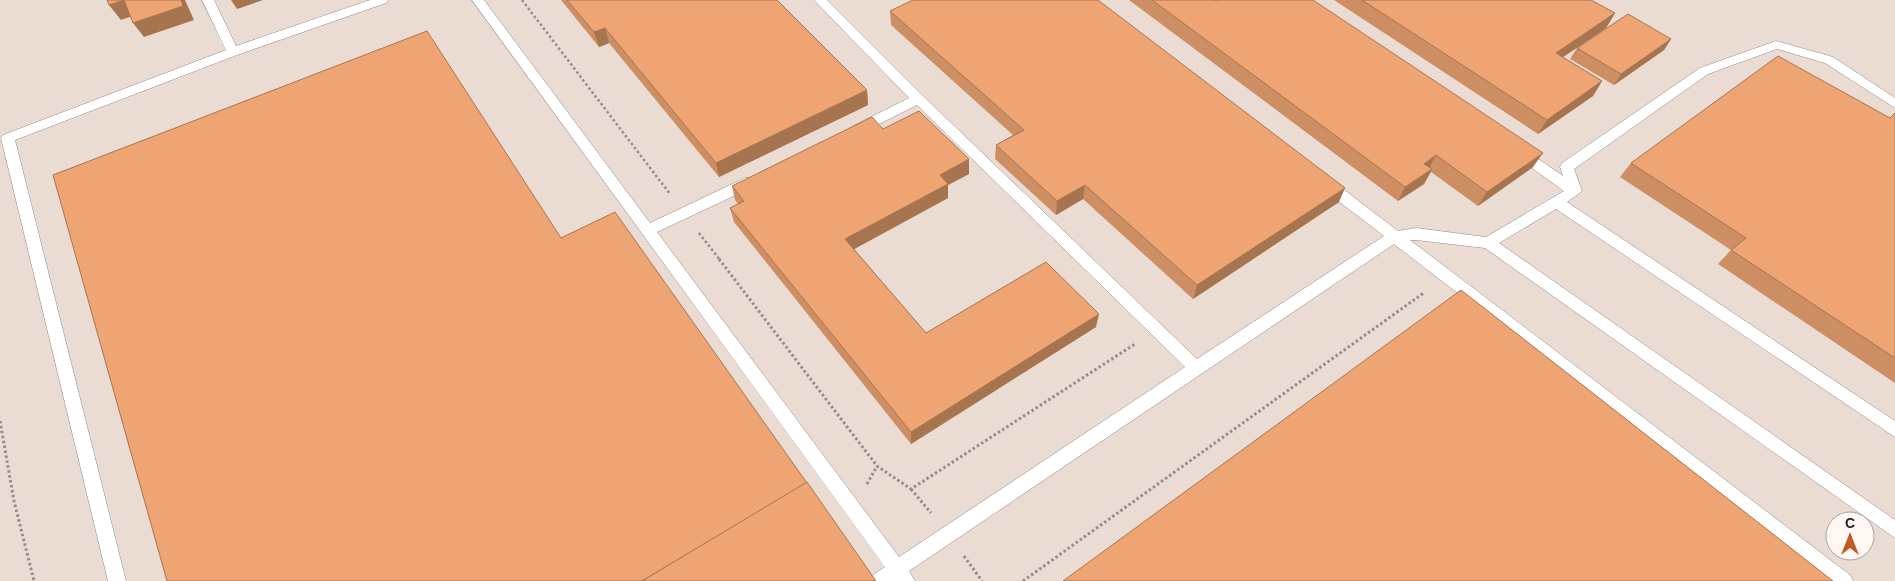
<svg xmlns="http://www.w3.org/2000/svg" width="1895" height="581" font-family="Barlow,sans-serif">
  <style>
    .built { fill: #ebdcd3; fill-rule: evenodd }
    .lines { fill: none; stroke-linecap: round; stroke-linejoin: round }
    .service-casing { stroke: #918a86; stroke-width: 1 }
    .path-far1 { stroke: #928d89; stroke-width: 2.5; stroke-dasharray: 2.5 2.5; stroke-linecap: butt }
    .path { stroke: #928d89; stroke-width: 3; stroke-dasharray: 2.5 2.5; stroke-linecap: butt }
    .service { fill: #fff; fill-rule: evenodd }
    .wall { fill: #cd8e63 }
    .shaded-wall { fill: #a77450 }
    .building { fill: #eea573; stroke: #a77450 }
  </style>
  <rect width="100%" height="100%" fill="#f1eae5"/>
  <!-- built -->
  <path class="built" d="M 0,0 L 1895,0 L 1895,581 L 0,581 ZM 1835,521 L 1865,521 L 1865,551 L 1835,551 Z"/>
  <g class="lines">
    <defs>
      <g id="service">
        <polygon points="202,0 214,0 236,46 370,0 388,0 386,3 237,55 15,140 126,581 108,581 1,138 3,135 226,50"/>
        <polygon points="472,0 484,0 650,223 745,178 755,178 757,182 755,186 657,232 899,557 1185,367 917,105 863,132 853,132 851,129 853,126 909,98 814,0 827,0 923,96 1197,359 1384,236 1320,187 1318,183 1320,179 1330,179 1398,231 1416,228 1486,237 1564,191 1514,155 1512,152 1514,149 1524,149 1563,176 1560,167 1562,163 1700,68 1776,41 1833,57 1895,98 1895,108 1825,63 1777,49 1708,74 1574,169 1582,191 1567,202 1895,421 1895,437 1556,209 1499,243 1895,520 1895,538 1485,248 1416,240 1410,240 1850,575 1853,581 1830,581 1394,244 909,571 915,581 870,581 873,575 885,567"/>
      </g>
    </defs>
    <!-- service casing -->
    <use href="#service" class="service-casing"/>
    <!-- path-far1 -->
    <g class="path-far1">
      <polyline points="522,0 670,194"/>
      <polyline points="699,233 720,260"/>
    </g>
    <!-- path -->
    <g class="path">
      <polyline points="719,259 877,466 911,489 1135,344"/>
      <polyline points="0,421 14,501 34,581"/>
      <polyline points="867,484 877,466"/>
      <polyline points="911,489 931,513"/>
      <polyline points="964,556 982,581"/>
      <polyline points="1023,581 1425,292"/>
    </g>
    <!-- service -->
    <use href="#service" class="service"/>
  </g>
  <!-- wall -->
  <g class="wall">
    <polygon points="561,0 777,0 867,90 868,105 719,177 609,43 599,47"/>
    <polygon points="1129,0 1215,0 1533,167 1478,206 1431,172 1424,184 1398,201"/>
    <polygon points="1334,0 1591,0 1615,13 1606,28 1563,57 1602,81 1593,96 1538,134"/>
    <polygon points="890,11 1339,202 1193,299 1083,199 1056,215 995,159 996,145 1013,135 891,25"/>
    <polygon points="1671,39 1664,50 1614,85 1570,59 1577,48"/>
    <polygon points="1895,113 1895,383 1718,264 1731,250 1620,177 1631,163 1890,118"/>
    <polygon points="883,129 969,174 948,185 948,198 854,249 926,333 1096,327 911,444 734,222 730,208 738,204 735,200 732,186"/>
  </g>
  <!-- shaded-wall -->
  <g class="shaded-wall">
    <polygon points="124,0 135,15 121,20 109,5"/>
    <polygon points="181,0 185,0 194,20 144,37 133,23"/>
    <polygon points="231,0 263,0 237,9"/>
    <polygon points="1615,13 1606,28 1547,68 1556,53"/>
    <polygon points="605,28 609,43 599,47 594,32"/>
    <polygon points="1671,39 1664,50 1614,85 1621,74"/>
    <polygon points="1602,81 1593,96 1538,134 1547,120"/>
    <polygon points="867,90 868,105 719,177 716,163"/>
    <polygon points="1543,153 1533,167 1478,206 1487,192"/>
    <polygon points="1436,155 1428,170 1424,164"/>
    <polygon points="969,159 969,174 948,185 948,198 847,253 845,239 940,175"/>
    <polygon points="1432,169 1424,184 1398,201 1405,187"/>
    <polygon points="1085,185 1083,199 1056,215 1057,201"/>
    <polygon points="1345,188 1339,202 1193,299 1197,285"/>
    <polygon points="1099,314 1096,327 911,444 911,432"/>
  </g>
  <!-- building -->
  <g class="building">
    <polygon points="107,0 124,0 109,5"/>
    <polygon points="124,0 181,0 183,6 133,23"/>
    <polygon points="567,0 777,0 867,90 716,163 605,28 594,32"/>
    <polygon points="913,0 1098,0 1345,188 1197,285 1085,185 1057,201 996,145 1024,130 890,11"/>
    <polygon points="1152,0 1215,0 1216,1 1218,0 1313,0 1543,153 1487,192 1436,155 1424,164 1432,169 1405,187"/>
    <polygon points="1362,0 1591,0 1615,13 1556,53 1602,81 1547,120"/>
    <polygon points="1628,14 1671,39 1621,74 1577,48"/>
    <polygon points="427,31 561,238 615,212 807,483 642,581 167,581 53,175"/>
    <polygon points="1778,56 1890,118 1895,113 1895,358 1731,250 1746,238 1631,163"/>
    <polygon points="919,111 969,159 940,175 948,184 845,239 926,333 1046,262 1099,314 911,432 730,208 744,201 732,186 872,117 883,129"/>
    <polygon points="1461,290 1833,581 1063,581"/>
    <polygon points="807,482 876,581 642,581"/>
  </g>
  <!-- north arrow -->
  <g transform="translate(1850 536)"><circle r="24" fill="#fff7f3" stroke="#a8a29f"/>
  <path d="M0-4L9 19L0 12L-9 19Z" fill="#be5a24"/>
  <text y="-8" font-size="14" font-weight="bold" text-anchor="middle" fill="#252220">С</text>
  </g>
</svg>
